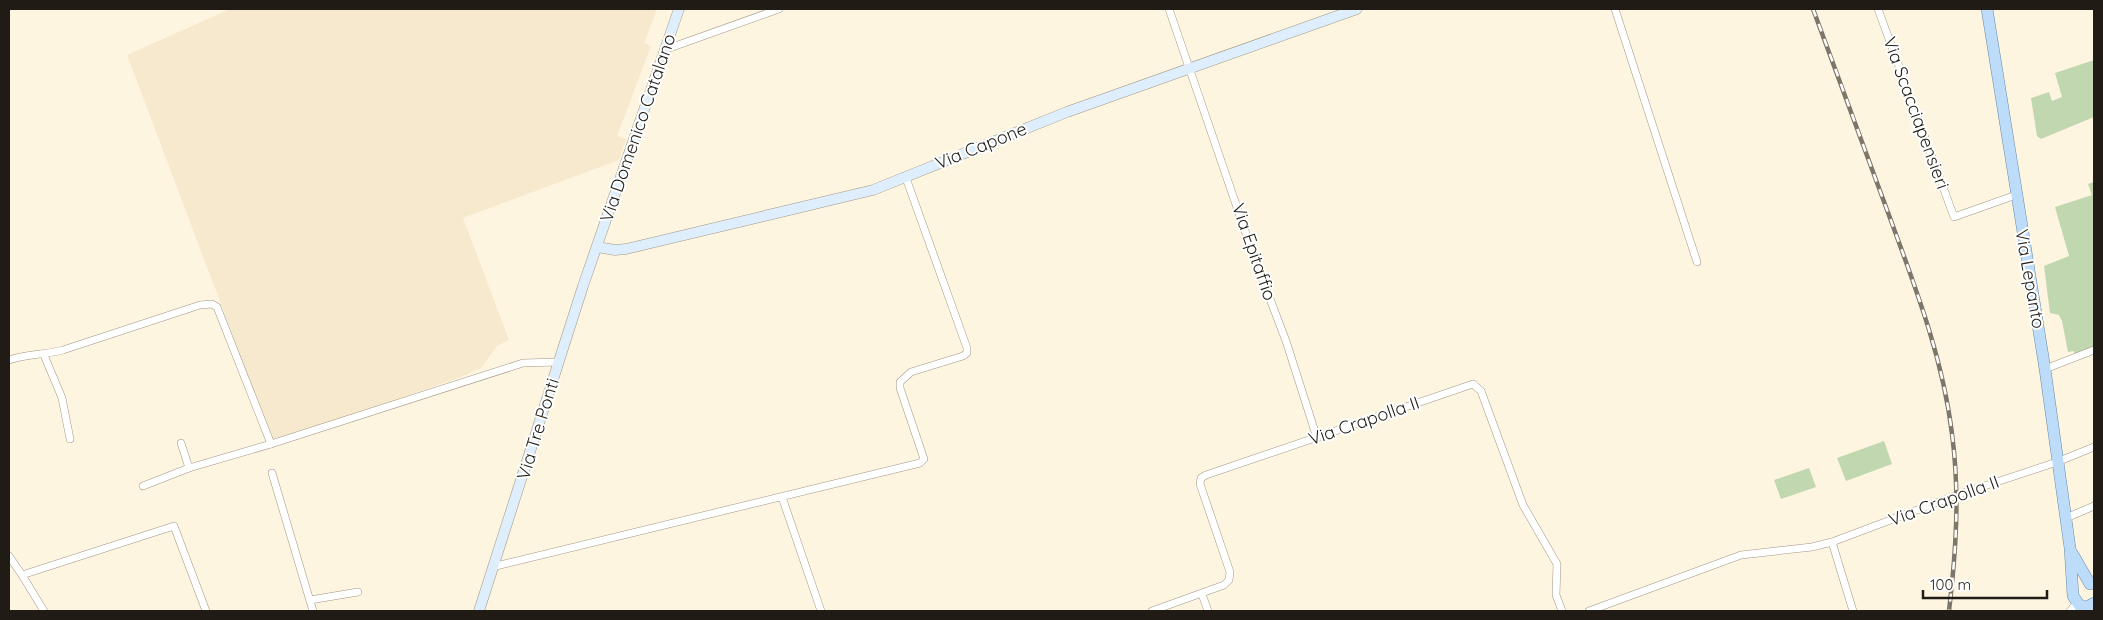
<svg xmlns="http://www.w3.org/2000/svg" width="2103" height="620" font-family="Quicksand,sans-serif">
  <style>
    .built { fill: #f6e9ce }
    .green { fill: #c0d7af }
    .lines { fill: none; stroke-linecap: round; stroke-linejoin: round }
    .street-casing { stroke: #a09785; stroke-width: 8 }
    .secondary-casing { stroke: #a09785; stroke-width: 11 }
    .primary-casing { stroke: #698aa8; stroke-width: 12 }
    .street { stroke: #fff; stroke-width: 7 }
    .secondary { stroke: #deeefd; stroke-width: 10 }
    .primary { stroke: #bcdcfa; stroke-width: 11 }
    .rail-casing { stroke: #7d766a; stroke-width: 4.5 }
    .rail { stroke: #fff; stroke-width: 2.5; stroke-dasharray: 8; stroke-linecap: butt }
    .labels { text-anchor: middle; stroke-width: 4; stroke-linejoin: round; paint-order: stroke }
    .street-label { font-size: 18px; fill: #201c15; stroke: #fff }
  </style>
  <rect width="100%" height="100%" fill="#fef5e0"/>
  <!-- built -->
  <polygon class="built" points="230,9 657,9 644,43 651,46 617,136 626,139 619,160 463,218 509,340 497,346 481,368 461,377 369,409 280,439 272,439 127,55"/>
  <!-- green -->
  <g class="green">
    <polygon points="2094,60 2094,117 2041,139 2037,136 2031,98 2049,92 2052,101 2062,97 2055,73"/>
    <polygon points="2094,182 2094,349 2075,356 2074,351 2068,352 2062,321 2059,315 2050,313 2044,266 2069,256 2055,207 2092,195 2088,184"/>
    <polygon points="1884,441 1892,464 1846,481 1837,458"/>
    <polygon points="1809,468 1816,487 1781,499 1774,480"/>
  </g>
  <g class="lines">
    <defs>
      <g id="street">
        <polyline points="1169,9 1254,257 1286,341 1317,438"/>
        <polyline points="1615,9 1697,262"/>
        <polyline points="1878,9 1954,217 2016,195"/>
        <polyline points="664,50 779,9"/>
        <polyline points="44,355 62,398 70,439"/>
        <path d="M 9,360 C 27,354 44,355 63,350 L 200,305 L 212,304 L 217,307 L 271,444 L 523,363 L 558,362"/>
        <polyline points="2045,369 2094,350"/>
        <polyline points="181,443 189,468 271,444"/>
        <polyline points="272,473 313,611"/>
        <polyline points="143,486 189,468"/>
        <polyline points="782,497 821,611"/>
        <polyline points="2066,518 2094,506"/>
        <polyline points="1832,542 1853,611"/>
        <polyline points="9,556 22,575 174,526 206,611"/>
        <polyline points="496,566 920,463 924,459 900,388 900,382 911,372 963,356 967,353 967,348 906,178"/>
        <polyline points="22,575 44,611"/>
        <polyline points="1202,594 1208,611"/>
        <polyline points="310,600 358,592"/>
        <polyline points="1152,611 1224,585 1229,580 1230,572 1200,484 1201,478 1206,475 1473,384 1481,391 1523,505 1557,564 1556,595 1562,611"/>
        <polyline points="1589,611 1741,555 1812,547 1832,542 1957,495 2057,462 2094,447"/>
        <polyline points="2070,611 2076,604"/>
      </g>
      <g id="secondary">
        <polyline points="597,247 615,250 626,249 873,190 1067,112 1357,9"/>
        <polyline points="479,611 583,286 679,9"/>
      </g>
      <g id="primary">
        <polyline points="1987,9 2045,369 2070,548 2073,596 2080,606 2087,607 2094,603"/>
        <polyline points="2072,553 2090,584"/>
      </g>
    </defs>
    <!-- street casing -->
    <use href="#street" class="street-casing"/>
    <!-- secondary casing -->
    <use href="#secondary" class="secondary-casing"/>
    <!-- primary casing -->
    <use href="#primary" class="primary-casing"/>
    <!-- street -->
    <use href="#street" class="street"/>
    <!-- secondary -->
    <use href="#secondary" class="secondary"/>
    <!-- primary -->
    <use href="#primary" class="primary"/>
    <defs>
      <path id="rail" d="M 1813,9 C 1839,78 1864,148 1890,218 C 1916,289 1943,359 1952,434 C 1960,494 1956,552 1949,611"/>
    </defs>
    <!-- rail casing -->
    <use href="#rail" class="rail-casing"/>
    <!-- rail -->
    <use href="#rail" class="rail"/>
  </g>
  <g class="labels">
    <!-- street labels -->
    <g class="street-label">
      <text transform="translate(1916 113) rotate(70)" y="6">Via Scacciapensieri</text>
      <text transform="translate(638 128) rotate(-71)" y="6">Via Domenico Catalano</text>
      <text transform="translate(981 146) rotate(-22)" y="6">Via Capone</text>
      <text transform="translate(1254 252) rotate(71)" y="6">Via Epitaffio</text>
      <text transform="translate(2030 279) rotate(80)" y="6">Via Lepanto</text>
      <text transform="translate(1364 421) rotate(-19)" y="6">Via Crapolla II</text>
      <text transform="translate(538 429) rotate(-73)" y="6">Via Tre Ponti</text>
      <text transform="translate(1944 501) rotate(-20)" y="6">Via Crapolla II</text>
    </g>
  </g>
  <!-- border -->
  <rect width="2103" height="620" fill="none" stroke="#201c15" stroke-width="20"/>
  <!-- scale -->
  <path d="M1923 590v8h124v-8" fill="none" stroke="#201c15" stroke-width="2.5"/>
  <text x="1930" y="590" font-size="15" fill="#201c15" stroke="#ffffff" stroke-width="4" paint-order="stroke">100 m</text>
</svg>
